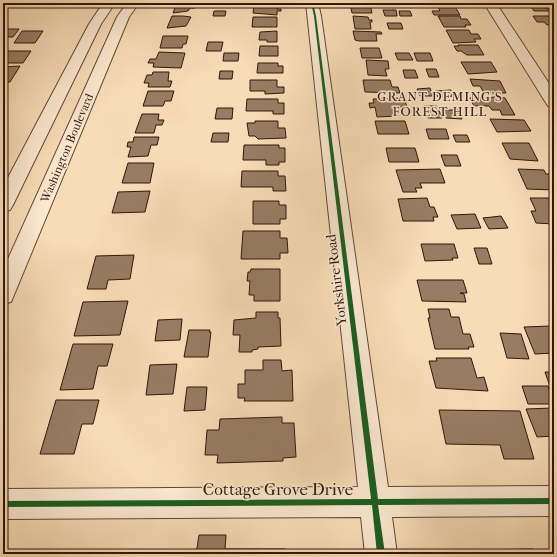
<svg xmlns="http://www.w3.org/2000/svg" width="557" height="557" font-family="'IM FELL French Canon',serif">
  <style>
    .building { fill: #987d64; stroke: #31160a }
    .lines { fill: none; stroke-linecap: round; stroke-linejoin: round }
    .minor-casing { stroke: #634835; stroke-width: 2 }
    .minor { fill: #fae8d0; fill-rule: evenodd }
    .cycleway-casing { stroke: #fae8d0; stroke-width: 3 }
    .cycleway { fill: #1b5e20; fill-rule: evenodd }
    .labels { text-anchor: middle; stroke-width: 3; stroke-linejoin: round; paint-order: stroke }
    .far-street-label { font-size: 12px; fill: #31160a; stroke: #fae8d0 }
    .far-neighbourhood-label { font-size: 13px; letter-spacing: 1px; fill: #31160a; stroke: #fae8d0 }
    .street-label { font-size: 14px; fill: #31160a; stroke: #fae8d0 }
    .near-street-label { font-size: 17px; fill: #31160a; stroke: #fae8d0 }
  </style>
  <rect width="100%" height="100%" fill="#f8dcb7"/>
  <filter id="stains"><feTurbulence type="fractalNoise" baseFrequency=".005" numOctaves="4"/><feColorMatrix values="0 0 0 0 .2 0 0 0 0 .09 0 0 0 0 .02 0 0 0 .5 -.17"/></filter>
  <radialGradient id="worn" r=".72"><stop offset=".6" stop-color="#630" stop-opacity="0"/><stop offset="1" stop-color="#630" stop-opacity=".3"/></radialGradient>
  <!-- building -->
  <g class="building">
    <polygon points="42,3 71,3 69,5 40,5"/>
    <polygon points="177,3 197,3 195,8 190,8 188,11 173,13"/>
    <polygon points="350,4 370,4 372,13 352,13"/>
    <polygon points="529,4 551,4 554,8 547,8 549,11 534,11"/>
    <polygon points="277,5 277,9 281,9 281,11 277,11 277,15 253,13 254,6"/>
    <polygon points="437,5 454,5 460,15 434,15 432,11 440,11"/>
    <polygon points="383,10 396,10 397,16 385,16"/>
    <polygon points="214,11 226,11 225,16 213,16"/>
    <polygon points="399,11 410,11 412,16 400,16"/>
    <polygon points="172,16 183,16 191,17 186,26 167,28"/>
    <polygon points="353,16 368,17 369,20 372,20 372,22 370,22 371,29 355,29"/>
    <polygon points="438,16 460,16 461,19 467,19 471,25 465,25 466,27 444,27"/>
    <polygon points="533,16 554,16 554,25 547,25 544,22 537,22"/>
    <polygon points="253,17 277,17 277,27 252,27"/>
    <polygon points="387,23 401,23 403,29 389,29"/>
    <polygon points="6,29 19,29 13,37 3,37"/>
    <polygon points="446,30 469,30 471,34 478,34 481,39 474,39 476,42 453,43"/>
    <polygon points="22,31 43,31 35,43 14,43"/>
    <polygon points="277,31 277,42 267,42 267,40 259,40 260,32"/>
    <polygon points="353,31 381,32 382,34 376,34 377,41 359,41 355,40"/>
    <polygon points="163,36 188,36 186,44 183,44 182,48 160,48"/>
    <polygon points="208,42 223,42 221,51 206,51"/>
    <polygon points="458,45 478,45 484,55 467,55 461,51 457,51 454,46 459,46"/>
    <polygon points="260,46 278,46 278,56 259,56"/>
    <polygon points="360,48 379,48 382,58 362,58"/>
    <polygon points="4,51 31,51 23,63 3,63"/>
    <polygon points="159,52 185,53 181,68 153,67 154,63 148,63 150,59 156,59"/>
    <polygon points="224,53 239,53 238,61 223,61"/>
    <polygon points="395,53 409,53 413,60 398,60"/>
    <polygon points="414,53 430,53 433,61 417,61"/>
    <polygon points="366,60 388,61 389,69 385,69 387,76 368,75"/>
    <polygon points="461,62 491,62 497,72 468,74"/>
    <polygon points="258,63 278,63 278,66 283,66 283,73 257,73"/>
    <polygon points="3,66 3,67 20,66 10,82 3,82"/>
    <polygon points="426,69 436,69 439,77 429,77"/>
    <polygon points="403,70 415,70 418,78 405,78"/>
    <polygon points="220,71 233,71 232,79 219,79"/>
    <polygon points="153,72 169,72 168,81 172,81 170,87 148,87 149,83 144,83 147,75 152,75"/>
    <polygon points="470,79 500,81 506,93 484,93 480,86 473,86"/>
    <polygon points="250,80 277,80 277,87 284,87 284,93 265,94 265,91 250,91"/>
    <polygon points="363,80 390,80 392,87 398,87 400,93 365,92"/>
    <polygon points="430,88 433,96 420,96 417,89"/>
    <polygon points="451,90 454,96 438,97 435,91"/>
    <polygon points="148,91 174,91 171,101 165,101 163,106 143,106"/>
    <polygon points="497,97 505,98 515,115 502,115 500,110 492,110 489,106 474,106 470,98"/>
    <polygon points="404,98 407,107 396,107 398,116 377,117 375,107 370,108 369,103 374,103 373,99"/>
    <polygon points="247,99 278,99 278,103 284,103 284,114 273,114 273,111 246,111"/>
    <polygon points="424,106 437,106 442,118 428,118"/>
    <polygon points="217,108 233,108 232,119 215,119"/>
    <polygon points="443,110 459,110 462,119 446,118"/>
    <polygon points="142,114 159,114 158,120 164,120 162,125 156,125 154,133 135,133"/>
    <polygon points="490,119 524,120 531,131 497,132"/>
    <polygon points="255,121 278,121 278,128 285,128 286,138 258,139 255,136 249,136 247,123 255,123"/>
    <polygon points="375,121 405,121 409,134 378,134"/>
    <polygon points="426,129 446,129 449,139 429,139"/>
    <polygon points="213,133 229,133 228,142 211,142"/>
    <polygon points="453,135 467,135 470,142 456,142"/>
    <polygon points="134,137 159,137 157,145 151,145 148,156 128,157 131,147 127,147 128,142 133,142"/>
    <polygon points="502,143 529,143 538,161 510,159"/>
    <polygon points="244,145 279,145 279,148 285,148 285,162 279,162 279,165 266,165 266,160 243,160"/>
    <polygon points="386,148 415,148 419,162 389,162"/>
    <polygon points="441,155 457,155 461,166 445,166"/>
    <polygon points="128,163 154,163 150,183 122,183"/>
    <polygon points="440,169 445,183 420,183 422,188 415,188 417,192 403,192 396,170"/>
    <polygon points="518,169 544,170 546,174 554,174 554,185 552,185 554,190 527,189"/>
    <polygon points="242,171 278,171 278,176 285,176 286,191 273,191 273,187 241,187"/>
    <polygon points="150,191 145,212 112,213 118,192"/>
    <polygon points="427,198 430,207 434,207 438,217 433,217 434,221 403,221 398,199"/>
    <polygon points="530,198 554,198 554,224 536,223 531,211 536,211"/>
    <polygon points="253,201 279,201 279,205 286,205 286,219 280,219 280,224 253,224"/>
    <polygon points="475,214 481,228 457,229 451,215"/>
    <polygon points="501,216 508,228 489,229 483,218"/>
    <polygon points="243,231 280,231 280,238 287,238 288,253 280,253 280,259 241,259"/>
    <polygon points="421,244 454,244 458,258 452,258 453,260 425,261"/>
    <polygon points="474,248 487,248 492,264 479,264"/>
    <polygon points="134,255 130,279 108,280 106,289 87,289 96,256"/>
    <polygon points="251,269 280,269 280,301 254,301 254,295 249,295 250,281 247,281 248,272 250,272"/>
    <polygon points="417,280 463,280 467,293 460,293 464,294 466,302 422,301"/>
    <polygon points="128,301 120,335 74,336 83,302"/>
    <polygon points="428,309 449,309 451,317 459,317 463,334 470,334 474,347 468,347 469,349 435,349 428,318 430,318"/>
    <polygon points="256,312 278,312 278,318 280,318 281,346 258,347 258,349 252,350 252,352 239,352 240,335 233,335 234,320 256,318"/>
    <polygon points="182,319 180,340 155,341 158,320"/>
    <polygon points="550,326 554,335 554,353 535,354 524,327"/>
    <polygon points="189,330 210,330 209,332 211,332 208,357 184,357"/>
    <polygon points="500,333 521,334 529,359 507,358"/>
    <polygon points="73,344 113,344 107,366 98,366 93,389 60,390"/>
    <polygon points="436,358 471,358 477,378 484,377 488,391 436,388 429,361 437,361"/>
    <polygon points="263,360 281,360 282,371 292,370 293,401 244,401 245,398 238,398 238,384 245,384 245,370 263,370"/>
    <polygon points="177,364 173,394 146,395 150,365"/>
    <polygon points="545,372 554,372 554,395 553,395"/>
    <polygon points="522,386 548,386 554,404 528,404"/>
    <polygon points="187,387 207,387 205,410 184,411"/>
    <polygon points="56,400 99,400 93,424 82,424 74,454 40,454"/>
    <polygon points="552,408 554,413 554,436 537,437 526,409"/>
    <polygon points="439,410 520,411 534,459 504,459 500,445 446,444"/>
    <polygon points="282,417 282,423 294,423 296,457 283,458 283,461 217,463 218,455 205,455 207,430 219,430 220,419"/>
    <polygon points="199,535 226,535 225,549 285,549 285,554 196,554"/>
    <polygon points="533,549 535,554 482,554 481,550"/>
  </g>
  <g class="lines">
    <defs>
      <g id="minor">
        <polygon points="103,3 115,3 101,24 13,205 10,210 3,212 3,187 89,24"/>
        <polygon points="127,3 139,3 129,17 14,295 11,302 3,304 3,270 117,17"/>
        <polygon points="306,3 318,3 321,16 388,487 554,486 554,516 392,517 397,554 365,554 361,517 3,519 3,489 358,487"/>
        <polygon points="484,3 496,3 554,91 554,108 548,106 546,103"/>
      </g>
    </defs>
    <!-- minor casing -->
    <use href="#minor" class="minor-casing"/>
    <!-- minor -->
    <use href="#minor" class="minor"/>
    <defs>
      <polygon id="cycleway" points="311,3 313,3 316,16 378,499 554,498 554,504 378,505 385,554 377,554 372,505 3,507 3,501 371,499 314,16"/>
    </defs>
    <!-- cycleway casing -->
    <use href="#cycleway" class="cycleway-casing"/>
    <!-- cycleway -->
    <use href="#cycleway" class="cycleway"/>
  </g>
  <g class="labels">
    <!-- far-street labels -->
    <g class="far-street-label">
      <text transform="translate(67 148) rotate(-67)" y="4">Washington Boulevard</text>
    </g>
    <!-- far-neighbourhood labels -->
    <g class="far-neighbourhood-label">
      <text x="440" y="101">GRANT DEMING'S<tspan x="440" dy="15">FOREST HILL</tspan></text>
    </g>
    <!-- street labels -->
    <g class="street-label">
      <text transform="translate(336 280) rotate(-97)" y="5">Yorkshire Road</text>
    </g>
    <!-- near-street labels -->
    <g class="near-street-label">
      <text x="278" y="495">Cottage Grove Drive</text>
    </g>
  </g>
  <!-- margin -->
  <rect width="557" height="557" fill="none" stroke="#f8dcb7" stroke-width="16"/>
  <rect x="4" y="4" width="549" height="549" fill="none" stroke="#31160a" stroke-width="2"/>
  <rect x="8" y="8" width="541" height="541" fill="none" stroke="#31160a"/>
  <rect width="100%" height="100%" filter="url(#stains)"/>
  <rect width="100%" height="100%" fill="url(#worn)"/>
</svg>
